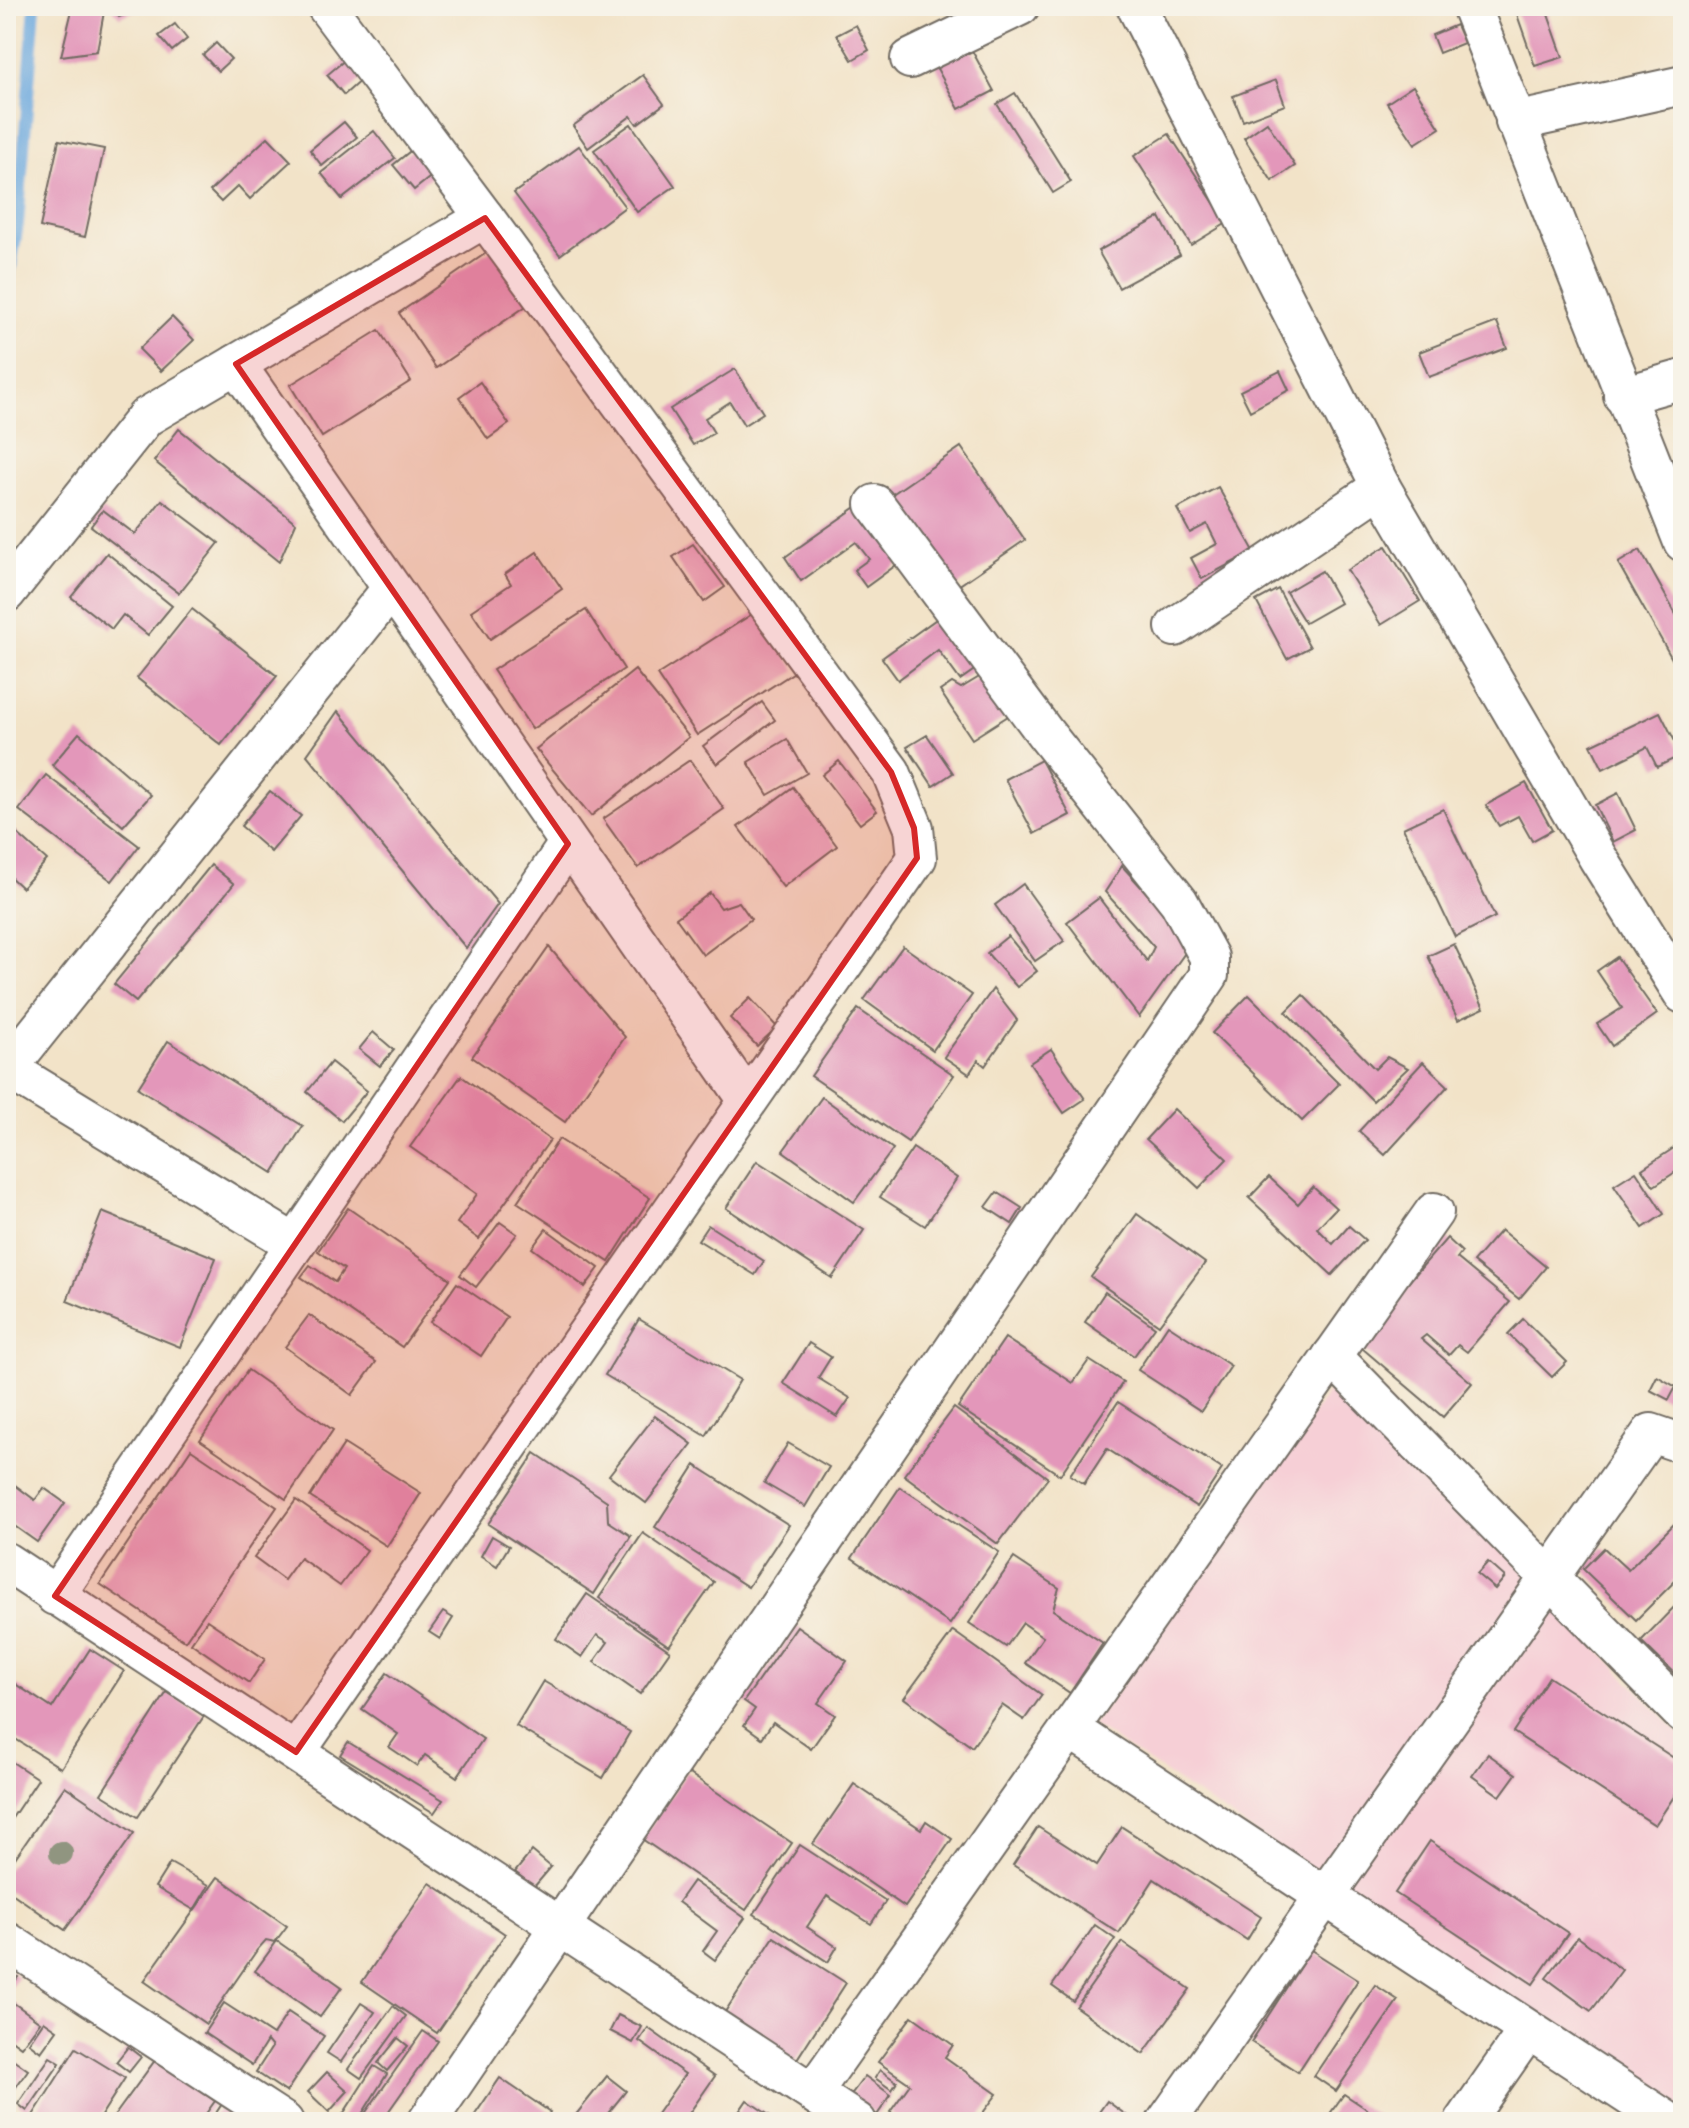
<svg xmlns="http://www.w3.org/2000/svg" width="1689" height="2128" font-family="'Indie Flower',sans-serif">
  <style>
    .built { fill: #f6cfd6 }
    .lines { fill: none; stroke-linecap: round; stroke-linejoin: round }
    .stream { stroke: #6da9de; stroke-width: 12 }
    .building { fill: #e397ba }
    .street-casing { stroke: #716b62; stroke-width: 42 }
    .street { stroke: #fff; stroke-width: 38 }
    .tree { fill: #909580 }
    .marked { fill: #d62828; fill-opacity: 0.2; stroke: #d62828; stroke-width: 6; stroke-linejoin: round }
  </style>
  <rect width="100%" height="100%" fill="#f7f3e8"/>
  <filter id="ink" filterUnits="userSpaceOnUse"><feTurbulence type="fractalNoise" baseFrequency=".0125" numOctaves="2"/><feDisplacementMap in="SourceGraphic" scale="16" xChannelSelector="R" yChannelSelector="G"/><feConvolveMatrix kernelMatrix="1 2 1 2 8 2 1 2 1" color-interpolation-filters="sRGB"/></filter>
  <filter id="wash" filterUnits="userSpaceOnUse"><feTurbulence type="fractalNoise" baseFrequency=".006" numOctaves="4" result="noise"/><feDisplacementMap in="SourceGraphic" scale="32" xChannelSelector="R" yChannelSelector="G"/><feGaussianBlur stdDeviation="1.8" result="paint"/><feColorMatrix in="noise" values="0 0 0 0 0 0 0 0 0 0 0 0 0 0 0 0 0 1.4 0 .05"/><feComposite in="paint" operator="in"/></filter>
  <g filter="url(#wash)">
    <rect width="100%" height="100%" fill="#f2e3c8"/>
    <!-- built -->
    <polygon class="built" points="1339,1377 1683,1738 1683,2116 1093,1725"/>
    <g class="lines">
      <!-- stream -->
      <polyline class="stream" points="6,297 18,223 35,6"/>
    </g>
    <g id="blocks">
      <!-- building -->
      <g class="building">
        <polygon points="73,6 105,6 97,51 61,56"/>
        <polygon points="111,6 148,6 119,17"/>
        <polygon points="1514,6 1545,6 1563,57 1535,66"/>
        <polygon points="175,24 187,39 172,51 159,36"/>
        <polygon points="856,25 869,50 852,60 837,35"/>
        <polygon points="1456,25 1464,43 1439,53 1432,35"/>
        <polygon points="216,43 231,59 218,71 203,55"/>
        <polygon points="969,45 994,91 959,109 934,63"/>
        <polygon points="346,59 362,79 344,95 327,75"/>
        <polygon points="643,75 664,104 637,124 631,116 588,148 573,126"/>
        <polygon points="1276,80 1285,105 1243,121 1233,96"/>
        <polygon points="1413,86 1440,128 1415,144 1387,103"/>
        <polygon points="1015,93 1071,182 1053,193 997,104"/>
        <polygon points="344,122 357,137 322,166 310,150"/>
        <polygon points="1267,122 1295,166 1272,181 1244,138"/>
        <polygon points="631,124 675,186 637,212 594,150"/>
        <polygon points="374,131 395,158 342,199 321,173"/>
        <polygon points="1169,134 1227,223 1191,245 1134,156"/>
        <polygon points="268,137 291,161 250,199 238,186 221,202 210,191"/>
        <polygon points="59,140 104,149 85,237 40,227"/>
        <polygon points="579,146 625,207 560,255 514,193"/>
        <polygon points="414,148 434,174 414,190 393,165"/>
        <polygon points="1160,217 1180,255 1119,288 1098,251"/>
        <polygon points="495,247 532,302 436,368 399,313"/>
        <polygon points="172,317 194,340 161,371 139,349"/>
        <polygon points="1497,322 1507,348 1429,377 1419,352"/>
        <polygon points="379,330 411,381 322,437 290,385"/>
        <polygon points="735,369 763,413 744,425 730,402 705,418 714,433 693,445 670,409"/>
        <polygon points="1280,371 1289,390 1250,411 1240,391"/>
        <polygon points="480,382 509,424 488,439 459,397"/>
        <polygon points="179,429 296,523 279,562 154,461"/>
        <polygon points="961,447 1025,540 955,588 891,495"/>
        <polygon points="1218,487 1254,551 1202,579 1191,558 1217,544 1207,524 1190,533 1177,509"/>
        <polygon points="162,500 219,543 179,593 91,526 103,510 135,534"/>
        <polygon points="862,503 903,560 866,587 854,570 869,559 856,542 801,581 785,557"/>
        <polygon points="693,544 725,587 704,602 673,557"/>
        <polygon points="1386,546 1420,601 1381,625 1347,570"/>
        <polygon points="1640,550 1683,627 1683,662 1676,666 1618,563"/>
        <polygon points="537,552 562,589 490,639 471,611 511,584 505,574"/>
        <polygon points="107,553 172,606 148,635 123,615 112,629 71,597"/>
        <polygon points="1322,571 1340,603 1305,623 1286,592"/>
        <polygon points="1278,589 1310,647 1287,659 1256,601"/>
        <polygon points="192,609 277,676 221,745 137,678"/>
        <polygon points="586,610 624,669 532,729 493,670"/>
        <polygon points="757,611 796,671 697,735 657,675"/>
        <polygon points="942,615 980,666 960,680 938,650 898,680 882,658"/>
        <polygon points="635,670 689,737 591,816 536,749"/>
        <polygon points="981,676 1008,716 972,739 940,691 952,683 961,688"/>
        <polygon points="762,702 775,720 717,764 703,746"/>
        <polygon points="338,711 498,904 466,948 307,755"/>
        <polygon points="1660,712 1682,755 1657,767 1647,747 1603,769 1591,745"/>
        <polygon points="79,733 151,795 123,826 52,765"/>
        <polygon points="927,735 953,773 933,786 907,747"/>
        <polygon points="787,739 807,773 768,795 748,762"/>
        <polygon points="690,760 724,809 638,868 603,819"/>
        <polygon points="1041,760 1070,815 1034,834 1005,779"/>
        <polygon points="839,761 877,811 860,824 822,775"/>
        <polygon points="46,775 139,846 112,881 19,810"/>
        <polygon points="1526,783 1552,830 1532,841 1518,816 1499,826 1486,805"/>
        <polygon points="793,787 837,846 783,887 738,827"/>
        <polygon points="270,791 301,816 271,852 241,826"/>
        <polygon points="1618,793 1636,830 1613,842 1595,805"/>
        <polygon points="1443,809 1495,917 1455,937 1403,828"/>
        <polygon points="9,826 47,860 22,888 6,873 6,830"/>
        <polygon points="211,865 234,884 136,1002 114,984"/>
        <polygon points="1122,866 1192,943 1139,1017 1067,922 1099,898 1147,961 1154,947 1105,892"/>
        <polygon points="1023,884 1064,941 1035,961 995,905"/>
        <polygon points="710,893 721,908 739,902 751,919 703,955 676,918"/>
        <polygon points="1008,936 1037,971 1017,987 987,953"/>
        <polygon points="1454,944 1484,1008 1458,1020 1428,956"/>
        <polygon points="903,946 972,995 933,1050 864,1000"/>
        <polygon points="549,947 625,1037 565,1122 472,1057"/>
        <polygon points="1617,957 1657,1014 1612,1046 1597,1024 1622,1008 1597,971"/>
        <polygon points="993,989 1017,1020 985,1066 978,1060 969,1074 944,1057"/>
        <polygon points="1249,995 1339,1084 1302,1121 1212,1033"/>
        <polygon points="1303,995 1375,1069 1387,1057 1408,1068 1373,1101 1286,1012"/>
        <polygon points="750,998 777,1027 757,1046 730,1018"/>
        <polygon points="858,1009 954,1075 908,1142 811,1076"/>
        <polygon points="373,1032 394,1050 380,1066 359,1049"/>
        <polygon points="168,1041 303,1126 273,1173 138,1088"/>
        <polygon points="1051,1049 1085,1099 1064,1113 1030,1063"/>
        <polygon points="331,1062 367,1091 342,1121 307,1092"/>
        <polygon points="1423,1062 1448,1086 1385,1155 1359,1131"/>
        <polygon points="461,1076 550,1140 479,1239 457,1223 477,1194 410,1147"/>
        <polygon points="822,1097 893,1149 854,1202 783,1151"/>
        <polygon points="1174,1109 1227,1159 1199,1188 1146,1139"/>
        <polygon points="559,1139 650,1198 609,1262 517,1202"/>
        <polygon points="1683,1142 1683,1167 1654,1186 1642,1169"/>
        <polygon points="913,1148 957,1178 925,1226 880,1197"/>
        <polygon points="757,1161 864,1230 832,1278 726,1208"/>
        <polygon points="1636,1171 1664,1214 1643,1228 1614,1185"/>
        <polygon points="1269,1177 1298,1204 1313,1187 1336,1208 1317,1228 1333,1244 1349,1226 1365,1240 1332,1275 1249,1198"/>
        <polygon points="997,1192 1022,1208 1012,1224 986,1207"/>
        <polygon points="348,1208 450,1279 402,1347 301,1277 310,1265 335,1282 344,1269 318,1251"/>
        <polygon points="102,1212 216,1258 180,1347 67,1301"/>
        <polygon points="1137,1214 1205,1263 1159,1325 1091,1277"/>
        <polygon points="500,1222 517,1234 476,1287 460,1275"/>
        <polygon points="708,1225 764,1261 755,1275 698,1240"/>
        <polygon points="546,1229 599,1268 585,1287 532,1248"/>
        <polygon points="1501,1230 1546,1267 1519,1299 1473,1262"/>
        <polygon points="1447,1238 1462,1252 1457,1258 1510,1302 1467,1352 1458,1345 1449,1355 1426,1335 1421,1339 1472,1383 1443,1417 1356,1343"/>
        <polygon points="457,1283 507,1317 481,1356 430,1322"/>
        <polygon points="1105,1292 1155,1327 1134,1356 1085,1322"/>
        <polygon points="309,1315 376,1362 352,1395 285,1347"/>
        <polygon points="639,1319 740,1380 706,1436 605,1375"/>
        <polygon points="1523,1319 1567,1362 1552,1377 1508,1334"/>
        <polygon points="1168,1325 1231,1366 1201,1411 1138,1370"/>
        <polygon points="1005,1338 1073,1383 1089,1360 1123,1382 1060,1475 958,1407"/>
        <polygon points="809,1343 831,1357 818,1378 850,1398 837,1417 783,1383"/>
        <polygon points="248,1370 333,1430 286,1499 200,1440"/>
        <polygon points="1657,1376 1676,1387 1669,1400 1650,1390"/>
        <polygon points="1118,1402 1222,1469 1197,1507 1107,1449 1084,1484 1070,1475"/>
        <polygon points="954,1408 1048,1478 998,1544 904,1475"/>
        <polygon points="655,1416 692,1444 646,1503 609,1475"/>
        <polygon points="788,1443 829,1467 805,1507 764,1483"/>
        <polygon points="344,1444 421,1493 387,1546 310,1497"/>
        <polygon points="191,1449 277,1507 185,1641 100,1584"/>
        <polygon points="535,1453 607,1501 608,1521 631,1536 594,1594 488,1524"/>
        <polygon points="695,1465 789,1525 748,1587 655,1527"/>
        <polygon points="11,1482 35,1500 44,1488 65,1503 37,1542 6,1520 6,1489"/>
        <polygon points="900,1487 999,1552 950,1624 852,1558"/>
        <polygon points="296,1500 367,1550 340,1586 300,1558 284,1580 254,1558"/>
        <polygon points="1683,1515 1683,1573 1636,1620 1583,1569 1604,1548 1628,1570"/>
        <polygon points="643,1533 714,1582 669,1646 599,1598"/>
        <polygon points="492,1536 509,1546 497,1566 481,1556"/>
        <polygon points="1014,1558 1059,1588 1053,1610 1103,1643 1070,1693 1025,1663 1043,1637 1023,1623 1006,1647 969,1623"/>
        <polygon points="1488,1562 1505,1577 1495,1589 1477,1574"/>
        <polygon points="587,1594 670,1651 640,1694 594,1662 608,1642 597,1635 582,1657 556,1639"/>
        <polygon points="1683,1598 1683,1682 1641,1641"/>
        <polygon points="443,1612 453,1618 440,1639 429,1632"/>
        <polygon points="207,1620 265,1659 249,1683 191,1643"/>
        <polygon points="797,1626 847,1661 818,1703 835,1715 811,1749 773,1722 762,1738 744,1725 755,1709 744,1701"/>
        <polygon points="953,1631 1042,1695 1024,1720 1002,1705 972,1747 904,1698"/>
        <polygon points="90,1649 124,1671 61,1768 6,1733 6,1691 12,1682 52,1708"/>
        <polygon points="387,1673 483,1739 457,1777 425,1755 417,1766 389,1747 398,1734 362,1709"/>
        <polygon points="1549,1677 1683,1764 1683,1783 1655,1825 1513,1732"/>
        <polygon points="543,1681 630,1732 603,1778 516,1726"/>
        <polygon points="167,1692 204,1716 138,1817 101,1794"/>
        <polygon points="348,1742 443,1800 434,1813 340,1755"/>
        <polygon points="1488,1754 1516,1774 1500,1796 1472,1776"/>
        <polygon points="6,1758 38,1779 6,1827"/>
        <polygon points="687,1772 792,1843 746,1910 642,1839"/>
        <polygon points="854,1784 921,1829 926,1821 952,1839 905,1907 813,1844"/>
        <polygon points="65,1786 134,1833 65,1930 6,1889 6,1871"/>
        <polygon points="1038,1827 1097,1865 1122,1827 1261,1917 1247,1940 1154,1879 1119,1933 1013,1865"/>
        <polygon points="1430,1841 1568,1933 1533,1984 1395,1893"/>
        <polygon points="800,1845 886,1901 871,1924 827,1896 807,1927 837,1947 828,1962 754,1914"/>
        <polygon points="532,1851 551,1867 534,1887 515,1872"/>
        <polygon points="170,1863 209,1885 194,1910 155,1887"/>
        <polygon points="218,1877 287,1926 275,1942 266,1940 257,1950 206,2024 144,1981"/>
        <polygon points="693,1881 745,1918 715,1960 703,1951 717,1931 678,1902"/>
        <polygon points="430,1883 505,1934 437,2033 362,1982"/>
        <polygon points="1095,1925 1115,1939 1073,2001 1052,1986"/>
        <polygon points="774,1937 846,1983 795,2062 723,2015"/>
        <polygon points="1578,1937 1622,1970 1591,2011 1546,1978"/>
        <polygon points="277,1941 342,1987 320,2017 255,1971"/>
        <polygon points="1122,1942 1190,1989 1143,2054 1076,2007"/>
        <polygon points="1311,1950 1358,1980 1298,2072 1251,2042"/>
        <polygon points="6,1968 18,1977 6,1994"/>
        <polygon points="1375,1985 1398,2000 1336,2091 1314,2076"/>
        <polygon points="11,2001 40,2022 21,2047 6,2036 6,2009"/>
        <polygon points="224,2003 273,2035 288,2012 324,2036 286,2092 256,2072 272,2047 267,2041 252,2065 204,2033"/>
        <polygon points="361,2003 375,2012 341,2062 327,2053"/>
        <polygon points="393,2006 406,2016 361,2078 348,2069"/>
        <polygon points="618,2015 642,2027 633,2043 610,2031"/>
        <polygon points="912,2016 953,2045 945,2057 997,2094 976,2122 904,2122 890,2112 910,2084 878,2062"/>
        <polygon points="44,2021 57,2030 41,2052 29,2043"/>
        <polygon points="648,2028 715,2076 683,2122 669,2122 657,2114 685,2074 639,2041"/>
        <polygon points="423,2031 438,2041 381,2122 359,2122"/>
        <polygon points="398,2038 408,2046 387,2071 378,2063"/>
        <polygon points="128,2047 141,2057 129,2072 116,2062"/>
        <polygon points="76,2048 125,2078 97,2122 34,2122 30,2120"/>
        <polygon points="6,2054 28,2070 8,2098 6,2096"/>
        <polygon points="50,2057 60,2063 27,2111 18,2104"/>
        <polygon points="156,2059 215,2101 200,2122 110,2122"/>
        <polygon points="374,2066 387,2074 357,2122 345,2122 340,2119"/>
        <polygon points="880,2070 897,2082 892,2090 875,2078"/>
        <polygon points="327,2072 348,2091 329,2112 308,2092"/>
        <polygon points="607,2076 626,2091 601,2122 570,2122"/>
        <polygon points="865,2076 891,2095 877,2115 850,2096"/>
        <polygon points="500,2078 550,2112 544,2122 470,2122"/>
        <polygon points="1344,2094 1386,2122 1324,2122"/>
        <polygon points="747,2100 779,2122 739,2122 734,2119"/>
        <polygon points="1107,2101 1126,2115 1121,2122 1092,2122"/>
        <polygon points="222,2104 248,2122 210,2122"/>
      </g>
    </g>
  </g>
  <g filter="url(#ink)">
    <use href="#blocks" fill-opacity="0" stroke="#716b62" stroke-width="2"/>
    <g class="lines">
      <defs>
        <g id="street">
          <polyline points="1136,6 1381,487 1598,858 1683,994"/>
          <polyline points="1471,6 1683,542"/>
          <polyline points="910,59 1020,6"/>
          <polyline points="1515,122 1683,85"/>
          <polyline points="236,364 747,1099"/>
          <polyline points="1623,396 1683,379"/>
          <polyline points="6,593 146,417 485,218"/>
          <polyline points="1175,627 1381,487"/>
          <polyline points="8,1069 295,1244"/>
          <polyline points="6,1071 391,589"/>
          <polyline points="1332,1356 1683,1714"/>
          <polyline points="6,1562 857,2122"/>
          <polyline points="55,1596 568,844"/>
          <polyline points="1070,1729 1669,2122"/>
          <polyline points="296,1752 917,858 914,828 891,772 485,218 326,6"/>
          <polyline points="6,1941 284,2122"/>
          <polyline points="813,2092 1434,1212"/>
          <polyline points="427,2122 1209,975 1209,957 1179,902 1045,733 875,504"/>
          <polyline points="1166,2122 1651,1433 1683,1444"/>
          <polyline points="1464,2122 1528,2030"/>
        </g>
      </defs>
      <!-- street casing -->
      <use href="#street" class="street-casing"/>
      <!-- street -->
      <use href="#street" class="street"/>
    </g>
    <!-- trees -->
    <circle class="tree" cx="61" cy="1853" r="12"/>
  </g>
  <!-- marked area -->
  <path class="marked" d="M 485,218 L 891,772 L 914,828 L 917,858 L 296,1752 L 55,1596 L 568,844 L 236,364 Z"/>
  <!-- margin -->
  <rect width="1689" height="2128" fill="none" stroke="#f7f3e8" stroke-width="32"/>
</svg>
